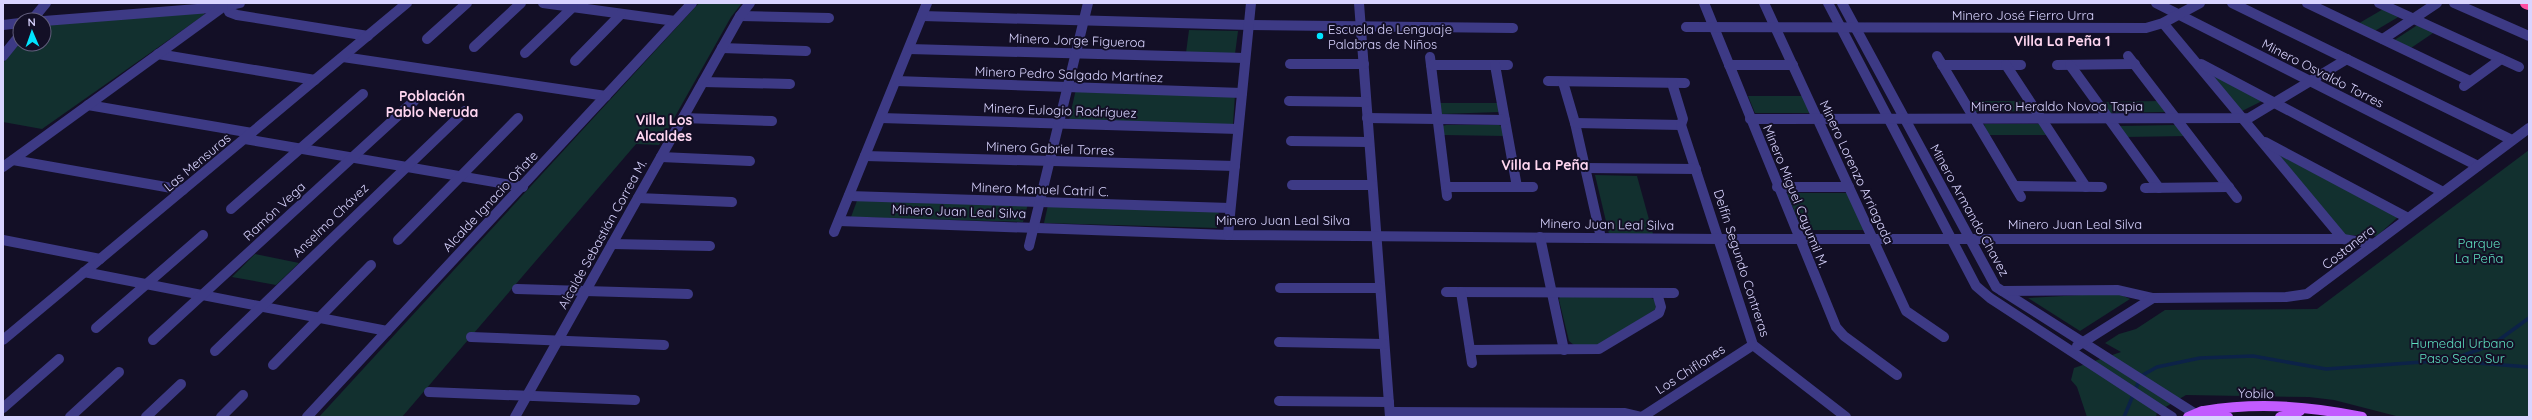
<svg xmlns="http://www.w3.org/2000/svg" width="2532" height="420" font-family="Quicksand,sans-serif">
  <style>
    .green { fill: #12302f }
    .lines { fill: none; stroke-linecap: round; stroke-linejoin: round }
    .stream { stroke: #0c2248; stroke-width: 3.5 }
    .minor { stroke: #3d3a85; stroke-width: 10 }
    .major { stroke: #c25bff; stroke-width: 10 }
    .highway { stroke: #ff4fa3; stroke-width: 12 }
    .poi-dot { fill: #00e5ff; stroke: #130f26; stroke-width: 1.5 }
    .labels { text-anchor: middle; stroke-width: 4; stroke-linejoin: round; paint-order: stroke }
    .street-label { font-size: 13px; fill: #d9d4ff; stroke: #130f26 }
    .poi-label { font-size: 13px; fill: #d9d4ff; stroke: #130f26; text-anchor: start }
    .park-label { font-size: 13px; fill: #5fe0c0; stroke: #130f26 }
    .neighbourhood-label { font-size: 14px; font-weight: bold; fill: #ffd6f0; stroke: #130f26 }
  </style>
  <rect width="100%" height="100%" fill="#130f26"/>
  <!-- green -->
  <g class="green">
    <polygon points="699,3 742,3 731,17 659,145 636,144 402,417 319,417"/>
    <polygon points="2385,8 2400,16 2373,32 2356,25"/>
    <polygon points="204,12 204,15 42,129 3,122 3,63 20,43 44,44 44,25"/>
    <polygon points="2419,24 2436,31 2408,50 2393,41"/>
    <polygon points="1189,30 1238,31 1235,54 1186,53"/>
    <polygon points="2209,73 2262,101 2242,111"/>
    <polygon points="1076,89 1235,94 1233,125 1069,120"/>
    <polygon points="1748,96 1804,96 1812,113 1755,113"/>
    <polygon points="1967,101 2027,101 2032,111 1976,112"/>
    <polygon points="2159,101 2165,112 2110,113 2100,102"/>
    <polygon points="1439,103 1498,103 1500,112 1442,114"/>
    <polygon points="1984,124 2040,124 2049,135 1988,135"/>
    <polygon points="1446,125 1499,125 1502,127 1504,136 1444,135 1442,126"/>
    <polygon points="2176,125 2187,136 2126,137 2120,126"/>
    <polygon points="2529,150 2529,417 2400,417 2334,400 2309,397 2186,395 2157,412 2156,417 2087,417 2077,387 2071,380 2074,368 2121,352 2105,343 2119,334 2136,329 2165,310 2317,309"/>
    <polygon points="2275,151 2398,217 2377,236 2345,235"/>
    <polygon points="1595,175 1637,176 1653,234 1609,234"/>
    <polygon points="1787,193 1847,193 1864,230 1802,230"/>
    <polygon points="858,198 1028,204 1023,222 851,217"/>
    <polygon points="1048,205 1219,210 1217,228 1044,223"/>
    <polygon points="255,254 299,263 276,285 232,277"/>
    <polygon points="2117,293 2130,299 2080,331 2028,298"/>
    <polygon points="1560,296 1648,296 1655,300 1656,309 1599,345 1574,345 1569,341 1559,300"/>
  </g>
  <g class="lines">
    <!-- stream -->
    <g class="stream">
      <polyline points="2452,361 2529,367"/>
      <polyline points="2124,417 2141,376 2157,367 2200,358 2253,356 2326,369 2450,360 2492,345 2529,318"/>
    </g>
    <!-- minor -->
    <g class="minor">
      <polyline points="543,3 675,21"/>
      <polyline points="1359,3 1390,417"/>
      <polyline points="1704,3 1836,327 1844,336 1897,375"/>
      <polyline points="1764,3 1906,311 1944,337"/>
      <polyline points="1828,3 1976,286 1990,298 2172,417"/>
      <polyline points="1842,3 1996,287 2194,413"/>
      <polyline points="2156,3 2478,166"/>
      <polyline points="2232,3 2512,140"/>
      <polyline points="2307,3 2470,81"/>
      <polyline points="2379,3 2519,67"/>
      <polyline points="2454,3 2529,36"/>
      <polyline points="227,6 229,12 237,15 368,36"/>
      <polyline points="740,16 829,18"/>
      <polyline points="922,16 1249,25 1513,28"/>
      <polyline points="32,20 46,3"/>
      <polyline points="44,21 223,7 240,3"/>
      <polyline points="2163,23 2343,239"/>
      <polyline points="3,25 20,23"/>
      <polyline points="1686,27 2146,28 2163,23 2200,3"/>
      <polyline points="427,39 467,3"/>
      <polyline points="2383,39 2437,3"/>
      <polyline points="474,47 521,3"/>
      <polyline points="722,48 806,51"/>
      <polyline points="909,49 1245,58"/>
      <polyline points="525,53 573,7"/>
      <polyline points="158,54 315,80"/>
      <polyline points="3,56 20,35"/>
      <polyline points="1937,56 2021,197"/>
      <polyline points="2128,56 2237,198"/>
      <polyline points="343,57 606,96"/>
      <polyline points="1430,57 1447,196"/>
      <polyline points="575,61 621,14"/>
      <polyline points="1290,64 1364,64"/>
      <polyline points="2201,64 2443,192"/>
      <polyline points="1431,65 1508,65"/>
      <polyline points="1495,65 1517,187"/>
      <polyline points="1729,65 1793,65"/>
      <polyline points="1942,65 2021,65"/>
      <polyline points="2006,65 2086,187"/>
      <polyline points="2057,65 2135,64"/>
      <polyline points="2070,65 2159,188"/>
      <polyline points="896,81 1242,93"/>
      <polyline points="1548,81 1685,83"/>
      <polyline points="703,82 790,84"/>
      <polyline points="1563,82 1575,123 1601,238"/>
      <polyline points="1672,83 1683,119 1681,125"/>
      <polyline points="2464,86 2501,59"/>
      <polyline points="1289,101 1366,102"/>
      <polyline points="88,105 252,133"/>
      <polyline points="683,118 772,121"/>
      <polyline points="881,118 1238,129"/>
      <polyline points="1367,118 1505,120"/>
      <polyline points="1750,119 2249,118 2347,59"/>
      <polyline points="1575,123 1681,125"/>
      <polyline points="1681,125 1753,345 1846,417"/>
      <polyline points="245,139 523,187"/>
      <polyline points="1291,141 1369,142"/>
      <polyline points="2265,142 2408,218"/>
      <polyline points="865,156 1235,166"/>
      <polyline points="661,157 750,161"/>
      <polyline points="13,160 183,190"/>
      <polyline points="3,167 223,7"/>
      <polyline points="1585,168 1696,169"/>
      <polyline points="1292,185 1372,185"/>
      <polyline points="2015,186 2102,187"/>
      <polyline points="1446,187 1533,187"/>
      <polyline points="1777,187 1849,187"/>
      <polyline points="2145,188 2229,187"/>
      <polyline points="849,196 1230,208"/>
      <polyline points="638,198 732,202"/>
      <polyline points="231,209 363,94"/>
      <polyline points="839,221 1228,235 1719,239 2343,239 2374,244"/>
      <polyline points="834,232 927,3"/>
      <polyline points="1228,235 1251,3"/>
      <polyline points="1540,237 1564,350"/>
      <polyline points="3,240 100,259"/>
      <polyline points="398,240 518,118"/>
      <polyline points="612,244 710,246"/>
      <polyline points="1029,246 1088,3"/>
      <polyline points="84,272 387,331"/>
      <polyline points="1280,288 1379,288"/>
      <polyline points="517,289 688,294"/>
      <polyline points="2002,291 2118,290 2153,298"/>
      <polyline points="1446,292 1674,293"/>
      <polyline points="1461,292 1472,363"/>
      <polyline points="96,328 203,235"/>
      <polyline points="471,337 664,345"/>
      <polyline points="3,340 407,3"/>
      <polyline points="153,340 414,101"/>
      <polyline points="1279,342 1384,344"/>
      <polyline points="2077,346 2153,298 2286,297 2307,294 2529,128"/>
      <polyline points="1470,350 1599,349 1659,313 1661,307 1657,293"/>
      <polyline points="215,351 465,111"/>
      <polyline points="273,365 371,265"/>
      <polyline points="429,392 635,400"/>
      <polyline points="1279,401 1389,402"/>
      <polyline points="3,408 59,359"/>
      <polyline points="1390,412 1625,413 1642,417"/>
      <polyline points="70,417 119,372"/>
      <polyline points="146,417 181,384"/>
      <polyline points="221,417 243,395"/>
      <polyline points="307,417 692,3"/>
      <polyline points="515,417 740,16 750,3"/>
      <polyline points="1642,417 1753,345"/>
    </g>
    <!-- major -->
    <g class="major">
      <path d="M 2204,411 C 2257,402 2310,406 2362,417"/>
      <polyline points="2188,417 2202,411 2228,417"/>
      <polyline points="2280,417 2300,411"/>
    </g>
    <!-- highway -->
    <polyline class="highway" points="2526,3 2529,4"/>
  </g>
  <!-- markers -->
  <circle class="poi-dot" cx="1320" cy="36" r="4"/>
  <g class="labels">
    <!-- street labels -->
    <g class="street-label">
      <text x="2023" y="20">Minero José Fierro Urra</text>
      <text transform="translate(1077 40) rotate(2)" y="5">Minero Jorge Figueroa</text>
      <text transform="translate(2323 73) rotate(27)" y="5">Minero Osvaldo Torres</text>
      <text transform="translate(1069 74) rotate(2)" y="5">Minero Pedro Salgado Martínez</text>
      <text x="2057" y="111">Minero Heraldo Novoa Tapia</text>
      <text transform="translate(1060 110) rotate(2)" y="5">Minero Eulogio Rodríguez</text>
      <text transform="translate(1050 148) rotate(2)" y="5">Minero Gabriel Torres</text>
      <text transform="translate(197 162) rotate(-40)" y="5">Las Mensuras</text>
      <text transform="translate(1857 172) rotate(65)" y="5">Minero Lorenzo Arriagada</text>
      <text transform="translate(1040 189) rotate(2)" y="5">Minero Manuel Catril C.</text>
      <text transform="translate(1796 196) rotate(68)" y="5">Minero Miguel Cayumil M.</text>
      <text transform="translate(490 201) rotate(-47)" y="5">Alcalde Ignacio Oñate</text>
      <text transform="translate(1970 210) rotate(61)" y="5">Minero Armando Chavez</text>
      <text transform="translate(274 211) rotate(-43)" y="5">Ramón Vega</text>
      <text transform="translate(959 211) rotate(2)" y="5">Minero Juan Leal Silva</text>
      <text transform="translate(330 220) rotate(-44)" y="5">Anselmo Chávez</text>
      <text x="1283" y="225">Minero Juan Leal Silva</text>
      <text transform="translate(1607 224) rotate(1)" y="5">Minero Juan Leal Silva</text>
      <text x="2075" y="229">Minero Juan Leal Silva</text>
      <text transform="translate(602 234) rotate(-61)" y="5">Alcalde Sebastián Correa M.</text>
      <text transform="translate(2348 247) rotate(-38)" y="5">Costanera</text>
      <text transform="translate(1742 263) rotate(72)" y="5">Delfín Segundo Contreras</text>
      <text transform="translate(1690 369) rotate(-33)" y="5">Los Chiflones</text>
      <text transform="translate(2256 393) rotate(1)" y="5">Yobilo</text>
    </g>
    <!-- poi labels -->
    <g class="poi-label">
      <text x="1328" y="34">Escuela de Lenguaje<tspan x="1328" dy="15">Palabras de Niños</tspan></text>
    </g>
    <!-- park labels -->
    <g class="park-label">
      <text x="2479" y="248">Parque<tspan x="2479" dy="15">La Peña</tspan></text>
      <text x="2462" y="348">Humedal Urbano<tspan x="2462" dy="15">Paso Seco Sur</tspan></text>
    </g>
    <!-- neighbourhood labels -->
    <g class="neighbourhood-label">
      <text x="2062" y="46">Villa La Peña 1</text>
      <text x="432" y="101">Población<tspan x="432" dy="16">Pablo Neruda</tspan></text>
      <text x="664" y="125">Villa Los<tspan x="664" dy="16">Alcaldes</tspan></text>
      <text x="1545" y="170">Villa La Peña</text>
    </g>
  </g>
  <!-- border -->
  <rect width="2532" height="420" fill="none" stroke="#d9d4ff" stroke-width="8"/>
  <!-- north arrow -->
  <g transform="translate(32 32) rotate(358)"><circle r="19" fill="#130f26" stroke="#625e7d"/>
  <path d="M0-3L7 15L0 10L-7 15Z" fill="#00e5ff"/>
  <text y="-6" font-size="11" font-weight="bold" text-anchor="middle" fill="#d9d4ff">N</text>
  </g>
</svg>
